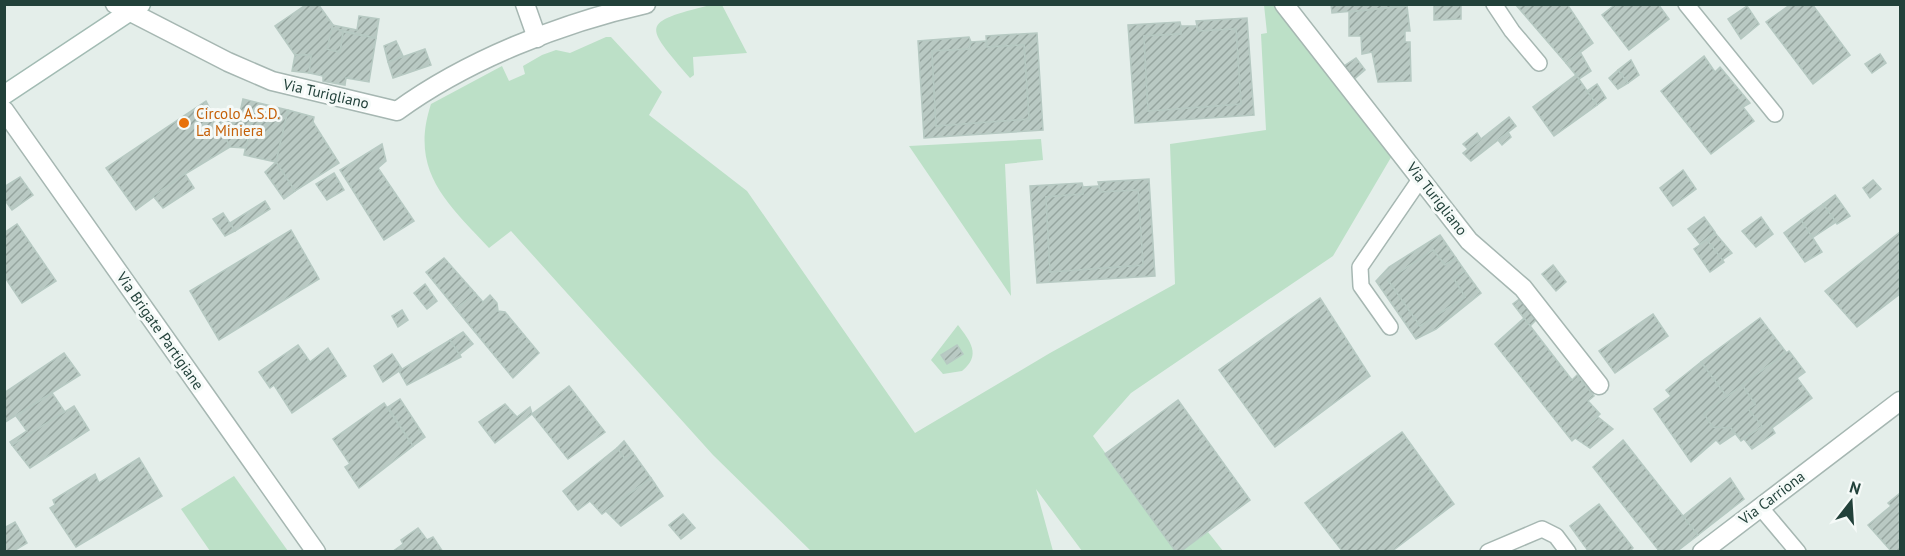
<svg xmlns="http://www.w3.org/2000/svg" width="1905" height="556" font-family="'PT Sans',sans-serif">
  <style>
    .grass { fill: #bce0c7 }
    .building { fill: url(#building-hatch); stroke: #b6c9c2; stroke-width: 1.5 }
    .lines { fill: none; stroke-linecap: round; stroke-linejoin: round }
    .service-casing { stroke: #a6b7b2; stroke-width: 18 }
    .minor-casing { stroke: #a6b7b2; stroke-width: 21 }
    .secondary-casing { stroke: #a2bbb3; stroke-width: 21 }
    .service { stroke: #fff; stroke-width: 15 }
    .minor { stroke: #fff; stroke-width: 18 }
    .secondary { stroke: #fff; stroke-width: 18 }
    .food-dot { fill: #e8710a; stroke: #f5faf8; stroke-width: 2 }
    .labels { text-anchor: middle; stroke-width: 6; stroke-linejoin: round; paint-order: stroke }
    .street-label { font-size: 15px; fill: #22413a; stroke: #f5faf8 }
    .food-label { font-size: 15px; fill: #c56008; stroke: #f5faf8; text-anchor: start }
  </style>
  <defs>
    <pattern id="building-hatch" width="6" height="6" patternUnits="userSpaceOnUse" patternTransform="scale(1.5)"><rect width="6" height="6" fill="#b9c9c3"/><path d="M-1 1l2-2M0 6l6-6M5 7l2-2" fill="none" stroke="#96a59f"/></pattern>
  </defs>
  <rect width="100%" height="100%" fill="#e4eeea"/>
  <!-- grass -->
  <g class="grass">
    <path d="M 710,5 L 722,5 L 747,53 L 693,57 L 694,75 L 690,78 C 644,24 640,23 710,5 Z"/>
    <path d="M 1264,5 L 1276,5 L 1393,154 L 1333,256 L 1131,393 L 1093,436 L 1176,551 L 1082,551 L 1036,489 L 1053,551 L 812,552 L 713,455 L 511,231 L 489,248 C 447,203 409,171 431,104 L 502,66 L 509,81 L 525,74 L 523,66 L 542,55 L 556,50 L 570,53 L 606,37 L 611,37 L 662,92 L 649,115 L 747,191 L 915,433 L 1050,353 L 1175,284 L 1170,144 L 1266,130 L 1261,34 L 1267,33 Z"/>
    <polygon points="1041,139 1043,160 1005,164 1011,296 909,146"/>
    <path d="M 958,325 C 970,341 982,355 962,371 L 943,374 L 931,360 Z"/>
    <polygon points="234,476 288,551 210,551 181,509"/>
    <polygon points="1208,532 1223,551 1180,552"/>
  </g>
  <!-- building -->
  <g class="building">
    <polygon points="307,4 318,4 333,25 327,49 340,52 343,32 376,38 369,82 346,78 345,85 323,81 323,76 309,73 311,55 295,55 275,26"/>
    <polygon points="1331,4 1407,4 1407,6 1332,13"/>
    <polygon points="1434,4 1461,4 1461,19 1434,20"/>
    <polygon points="1515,4 1567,4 1593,43 1566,63"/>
    <polygon points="1616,4 1658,4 1669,19 1629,50 1602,15"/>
    <polygon points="1791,4 1812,4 1850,55 1813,84 1766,22"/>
    <polygon points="1407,6 1410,31 1405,31 1405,42 1410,42 1411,81 1378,82 1372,52 1362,54 1361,36 1349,36 1349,12"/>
    <polygon points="1747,6 1759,24 1741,39 1728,19"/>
    <polygon points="359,16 379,19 376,38 332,28 333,25 357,30"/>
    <polygon points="1247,18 1254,115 1135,123 1128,25 1180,22 1181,26 1181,34 1144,36 1148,111 1241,104 1236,29 1198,31 1196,21"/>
    <polygon points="1181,26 1196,26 1198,31 1236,29 1241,104 1148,111 1144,36 1181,34"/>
    <polygon points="332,28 343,31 340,52 327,49"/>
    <polygon points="1037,33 1043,130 924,138 918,41 969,37 971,42 969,49 932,51 936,126 1029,119 1024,45 987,47 986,36"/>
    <polygon points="396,41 403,56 388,62 384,46"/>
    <polygon points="986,41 987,47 1024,45 1029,119 936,126 932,51 969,49 971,42"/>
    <polygon points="425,49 431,65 393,78 388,62"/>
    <polygon points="1580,52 1591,71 1579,79 1566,63"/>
    <polygon points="1880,54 1886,63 1872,73 1865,64"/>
    <polygon points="295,55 311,55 309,73 292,71"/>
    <polygon points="1704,56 1715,72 1720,67 1750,103 1743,107 1754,121 1711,154 1661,91"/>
    <polygon points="1356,58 1365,70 1351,82 1341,68"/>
    <polygon points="1631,60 1639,75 1628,83 1618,70"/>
    <polygon points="1618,70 1628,83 1618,89 1609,78"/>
    <polygon points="1576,75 1597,105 1554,136 1533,107"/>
    <polygon points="1597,84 1606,98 1597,105 1587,91"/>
    <polygon points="243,99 288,110 276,162 244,155 252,119 239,117"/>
    <polygon points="206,101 230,147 185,174 136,210 106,168"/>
    <polygon points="288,110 314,117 313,122 339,163 295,191 276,162"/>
    <polygon points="228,115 252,119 246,148 230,147 218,121"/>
    <polygon points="1509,117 1516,126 1471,161 1463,153"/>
    <polygon points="1508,132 1511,137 1502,145 1498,140"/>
    <polygon points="1477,133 1481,139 1468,149 1463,144"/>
    <polygon points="382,144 386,161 378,168 414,221 384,240 340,170"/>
    <polygon points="276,162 295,191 284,199 265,172"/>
    <polygon points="1683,170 1696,189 1673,206 1660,188"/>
    <polygon points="334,173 344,190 327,200 316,184"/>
    <polygon points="185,174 194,188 163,208 153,196"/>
    <polygon points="20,177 33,195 12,210 4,199 4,187"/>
    <polygon points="1149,179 1155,276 1037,283 1030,186 1082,183 1083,187 1083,194 1046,197 1050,272 1143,265 1138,190 1101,192 1098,182"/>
    <polygon points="1873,180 1881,189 1870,198 1863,188"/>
    <polygon points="1098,186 1101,192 1138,190 1143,265 1050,272 1046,197 1083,194 1083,187"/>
    <polygon points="1835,195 1850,216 1837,224 1823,204"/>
    <polygon points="265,201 270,209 235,231 230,223"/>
    <polygon points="1823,204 1836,222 1812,238 1801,220"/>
    <polygon points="223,213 235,231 225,236 213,219"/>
    <polygon points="1704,217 1715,232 1700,244 1688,229"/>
    <polygon points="1761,217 1773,234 1756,247 1742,231"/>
    <polygon points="1801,220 1822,252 1805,262 1784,233"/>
    <polygon points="17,224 56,281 22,303 4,276 4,233"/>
    <polygon points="291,230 319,279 219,340 190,291"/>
    <polygon points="1900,232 1900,294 1857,327 1825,291"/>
    <polygon points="1715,233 1732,253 1722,260 1707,240"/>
    <polygon points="1440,235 1456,258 1445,265 1433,250 1388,280 1420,326 1465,297 1454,279 1465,271 1481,293 1436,329 1416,339 1376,281 1389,267"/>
    <polygon points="1707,240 1724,262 1710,272 1694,249"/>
    <polygon points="1433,250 1445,265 1456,258 1465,271 1454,279 1465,297 1420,326 1388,280"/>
    <polygon points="444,258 475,293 456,309 426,272"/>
    <polygon points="1553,265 1566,282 1556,291 1542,274"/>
    <polygon points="425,284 437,301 427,309 414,293"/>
    <polygon points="475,293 483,302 490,295 497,303 498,311 505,312 539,353 513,378 456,309"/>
    <polygon points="1522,297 1539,317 1530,326 1513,304"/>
    <polygon points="1320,298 1370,376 1275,447 1219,370"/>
    <polygon points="402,310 408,320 398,327 392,316"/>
    <polygon points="1653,314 1668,336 1615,373 1599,351"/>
    <polygon points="1524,318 1572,380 1577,375 1594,396 1588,401 1600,414 1572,441 1495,344"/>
    <polygon points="1760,318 1786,352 1727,397 1701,362"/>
    <polygon points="463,332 473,344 459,355 450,340"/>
    <polygon points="450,340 461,357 407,385 399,371"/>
    <polygon points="298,345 310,362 328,348 346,376 292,413 274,385 270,388 259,372"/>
    <polygon points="957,345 963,354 947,364 941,355"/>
    <polygon points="1789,351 1805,372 1797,378 1812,398 1772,428 1775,433 1752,449 1744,439 1762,426 1748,409 1755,404 1742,385"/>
    <polygon points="64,353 80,375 4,423 4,393"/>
    <polygon points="392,354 402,369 383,382 374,366"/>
    <polygon points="1701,362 1727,397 1704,414 1713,427 1731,428 1735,434 1720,444 1716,440 1691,462 1654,409 1671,396 1666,390"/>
    <polygon points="1742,385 1755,404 1748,409 1762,426 1741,441 1731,428 1713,427 1704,414"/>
    <polygon points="569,386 605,432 568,459 532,414"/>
    <polygon points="52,393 65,412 12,445 10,442 27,431 16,416"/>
    <polygon points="400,399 425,437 413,446 388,407"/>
    <polygon points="1178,400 1250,500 1180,552 1176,552 1105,454"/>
    <polygon points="384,403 413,446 359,488 345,467 350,464 333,439"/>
    <polygon points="505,404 517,417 530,407 532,414 495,443 479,422"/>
    <polygon points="74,406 89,430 30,468 12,445"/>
    <polygon points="1598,417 1613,429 1590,448 1575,438"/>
    <polygon points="1402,432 1454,504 1391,552 1343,552 1305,503"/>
    <polygon points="1623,440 1698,535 1676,552 1660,552 1593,467"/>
    <polygon points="624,441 633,453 626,460 617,448"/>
    <polygon points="617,448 626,460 633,453 651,478 602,514 590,501 578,510 563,491"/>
    <polygon points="139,458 162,496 76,547 50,508 55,505 53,500 95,474 99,483"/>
    <polygon points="651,478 663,496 621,526 606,511"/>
    <polygon points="1730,478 1744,499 1698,535 1683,516"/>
    <polygon points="1900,493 1900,552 1892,552 1868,525 1891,506 1888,503"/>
    <polygon points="1599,504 1633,548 1629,552 1589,552 1570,526"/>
    <polygon points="683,514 695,528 681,539 669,525"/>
    <polygon points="15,522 27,543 12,552 4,552 4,528"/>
    <polygon points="418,528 427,540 433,537 443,552 392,552 403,544 401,540"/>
  </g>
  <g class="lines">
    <defs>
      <g id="service">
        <polyline points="1494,4 1512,31 1539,63"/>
        <polyline points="1686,4 1775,114"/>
        <polyline points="1390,327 1361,286 1360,267 1421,178"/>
        <polyline points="1760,507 1798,552"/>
        <polyline points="1488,552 1542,529 1556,536 1568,552"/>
      </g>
      <g id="minor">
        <path d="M 115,4 L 228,62 L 272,81 L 397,111 C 467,60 561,23 646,4"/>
        <polyline points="525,4 537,38"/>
        <polyline points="1284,4 1469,241 1523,288 1599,385"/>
        <polyline points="4,110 316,552"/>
        <polyline points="1702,552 1900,401"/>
      </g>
      <polyline id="secondary" points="4,95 141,4"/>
    </defs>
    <!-- service casing -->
    <use href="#service" class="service-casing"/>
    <!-- minor casing -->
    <use href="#minor" class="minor-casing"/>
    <!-- secondary casing -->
    <use href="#secondary" class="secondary-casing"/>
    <!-- service -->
    <use href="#service" class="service"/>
    <!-- minor -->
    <use href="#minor" class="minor"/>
    <!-- secondary -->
    <use href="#secondary" class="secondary"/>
  </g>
  <!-- markers -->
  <circle class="food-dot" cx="184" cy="123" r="6"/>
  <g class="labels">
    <!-- street labels -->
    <g class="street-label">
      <text transform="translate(326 94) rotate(13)" y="5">Via Turigliano</text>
      <text transform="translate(1437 199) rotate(52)" y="5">Via Turigliano</text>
      <text transform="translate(160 331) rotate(55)" y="5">Via Brigate Partigiane</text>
      <text transform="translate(1772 498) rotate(-37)" y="5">Via Carriona</text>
    </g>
    <!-- food labels -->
    <g class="food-label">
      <text x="196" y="119">Circolo A.S.D.<tspan x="196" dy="17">La Miniera</tspan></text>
    </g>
  </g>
  <!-- border -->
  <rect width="1905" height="556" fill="none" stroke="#22413a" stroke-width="12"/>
  <!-- north arrow -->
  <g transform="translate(1851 502) rotate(17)" stroke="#f5faf8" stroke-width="4.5" paint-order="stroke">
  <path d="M0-4.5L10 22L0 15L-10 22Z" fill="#22413a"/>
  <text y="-9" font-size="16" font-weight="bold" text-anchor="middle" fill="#22413a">N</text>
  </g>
</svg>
